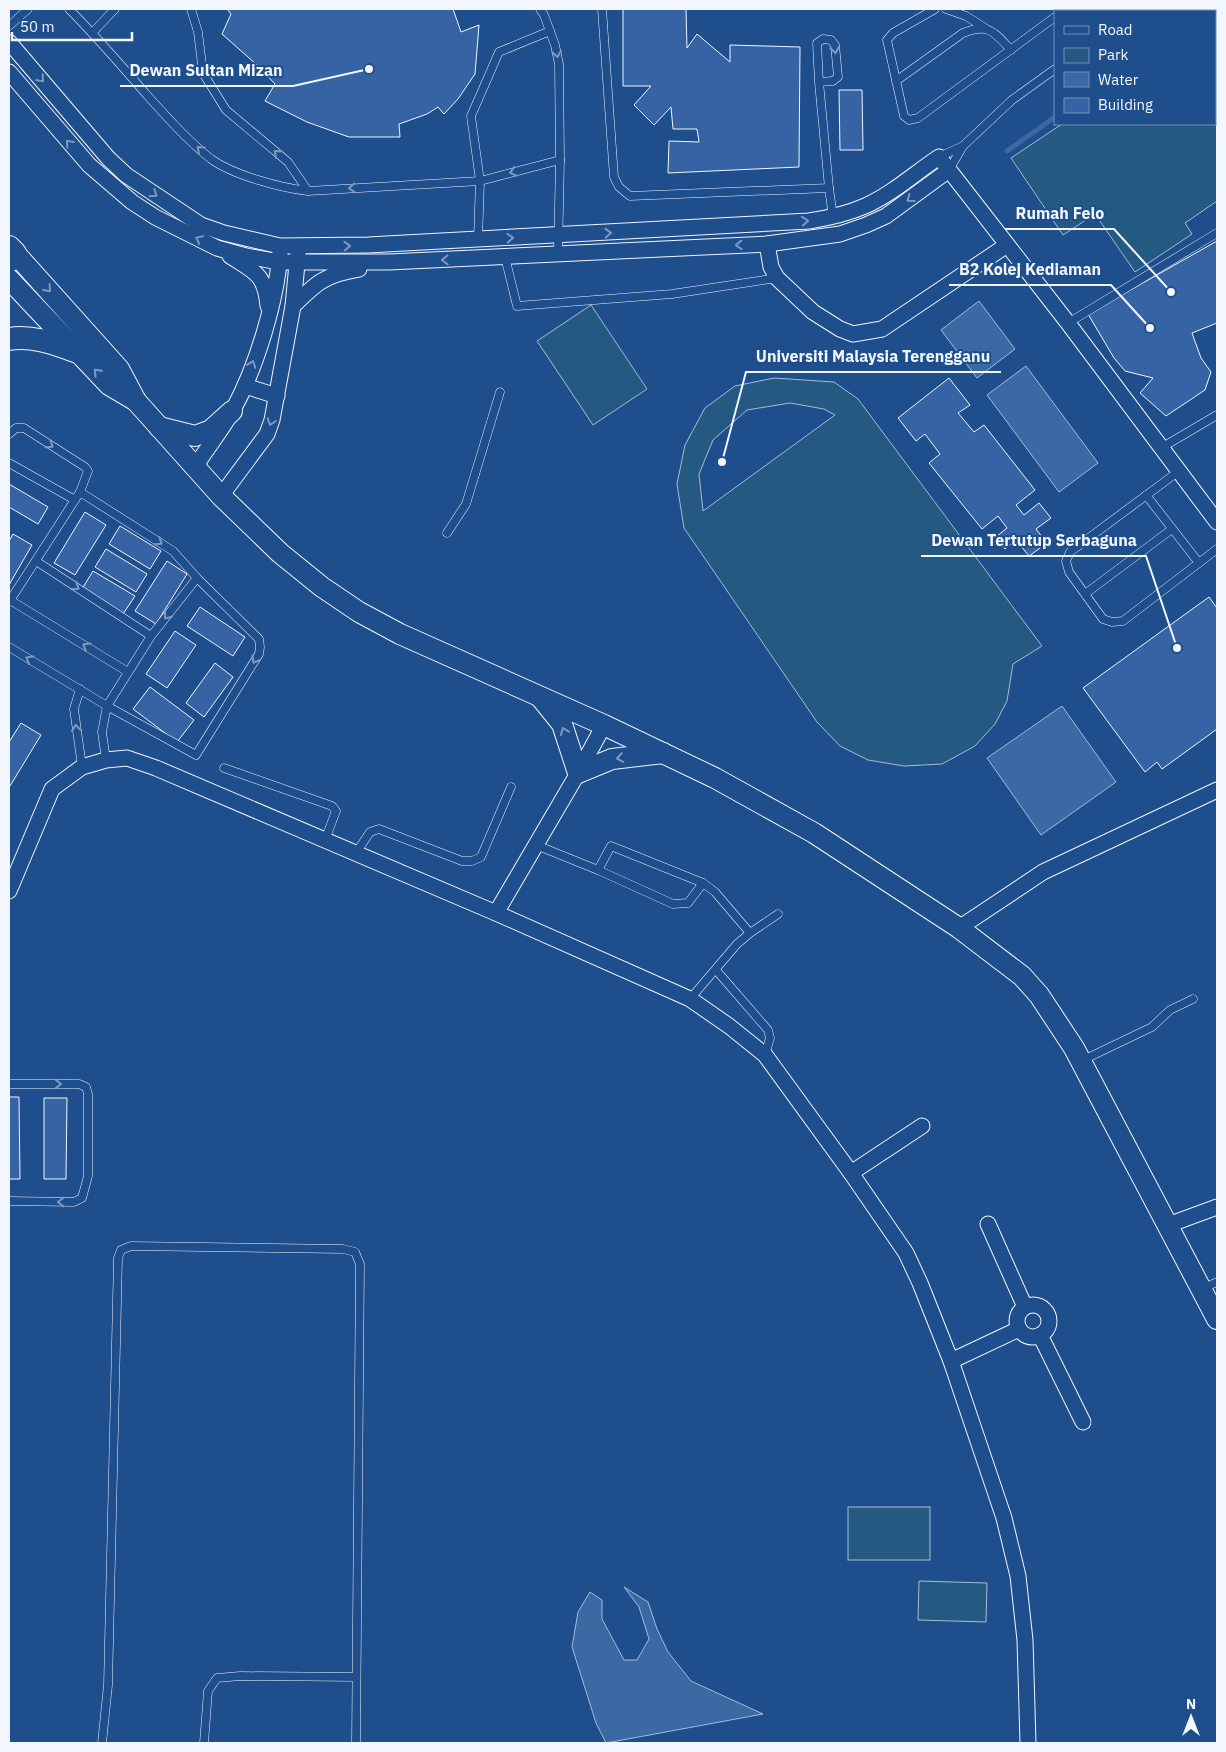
<svg xmlns="http://www.w3.org/2000/svg" width="1226" height="1752" font-family="'IBM Plex Sans',sans-serif">
  <style>
    .green { fill: #245a82; stroke: #a8bbd7; fill-rule: evenodd }
    .water { fill: #3b69a3; stroke: #a8bbd7 }
    .lines { fill: none; stroke-linecap: round; stroke-linejoin: round }
    .stream { stroke: #3b69a3; stroke-width: 5 }
    .building { fill: #3563a3; stroke: #f2f6ff }
    .lane-casing { stroke: #f2f6ff; stroke-width: 9 }
    .street-casing { stroke: #f2f6ff; stroke-width: 17 }
    .secondary-casing { stroke: #f2f6ff; stroke-width: 22 }
    .primary-casing { stroke: #f2f6ff; stroke-width: 24 }
    .lane { stroke: #1f4e8c; stroke-width: 8 }
    .street { stroke: #1f4e8c; stroke-width: 15 }
    .secondary { stroke: #1f4e8c; stroke-width: 20 }
    .primary { stroke: #1f4e8c; stroke-width: 22 }
    .oneway { stroke: #7e9ac0 }
    .leader { fill: none; stroke: #f2f6ff; stroke-width: 2 }
    .callout-dot { fill: #f2f6ff; stroke: #1f4e8c; stroke-width: 2 }
    .callout-label { font-size: 16px; text-anchor: middle; font-weight: bold; fill: #f2f6ff; stroke: #1f4e8c; stroke-width: 4; stroke-linejoin: round; paint-order: stroke }
  </style>
  <rect width="100%" height="100%" fill="#1f4e8c"/>
  <!-- green -->
  <g class="green">
    <polygon points="1215,27 1217,30 1217,201 1185,223 1192,234 1135,272 1095,214 1063,235 1011,158 1062,124 1215,124"/>
    <polygon points="591,305 647,389 593,425 537,341"/>
    <path d="M 774,378 L 834,382 L 858,399 L 1042,646 L 1013,664 L 1007,701 L 995,724 L 975,746 L 942,764 L 904,766 L 868,760 L 840,746 L 817,722 L 684,528 L 677,484 L 685,445 L 705,408 L 735,386 ZM 790,403 L 824,409 L 835,415 L 703,511 L 699,474 L 713,440 L 747,410 Z"/>
    <rect x="848" y="1507" width="82" height="53"/>
    <polygon points="919,1581 987,1583 986,1622 918,1620"/>
  </g>
  <!-- water -->
  <g class="water">
    <polygon points="979,301 1015,349 977,378 941,330"/>
    <polygon points="1026,366 1098,463 1059,492 987,395"/>
    <polygon points="1062,706 1116,782 1041,835 987,758"/>
    <polygon points="624,1587 648,1602 657,1629 668,1652 691,1681 763,1714 606,1743 596,1723 572,1647 578,1612 590,1592 602,1600 602,1619 624,1660 637,1660 649,1639 639,1607"/>
  </g>
  <g class="lines">
    <!-- stream -->
    <g class="stream">
      <polyline points="1200,11 1203,9"/>
      <polyline points="1007,151 1055,117"/>
    </g>
  </g>
  <!-- building -->
  <g class="building">
    <polygon points="227,9 453,9 461,32 479,25 475,74 458,99 444,114 438,107 427,114 399,124 400,137 349,137 307,122 265,101 275,84 257,65 222,34 231,14"/>
    <polygon points="623,9 686,9 687,48 697,34 730,62 730,45 800,47 799,167 668,173 669,141 699,142 697,129 673,129 671,107 654,125 634,105 651,86 623,86"/>
    <polygon points="839,90 862,90 863,150 840,150"/>
    <polygon points="1217,241 1217,323 1192,333 1201,358 1211,372 1205,390 1166,416 1140,393 1153,378 1125,371 1114,358 1088,314"/>
    <polygon points="949,378 970,405 958,413 974,432 984,425 1035,490 1016,505 1024,515 1039,503 1051,518 1036,529 1047,543 1029,556 1016,540 1005,549 996,537 1007,528 998,516 982,529 929,463 940,454 925,434 916,441 898,418"/>
    <polygon points="9,484 48,507 38,524 9,507"/>
    <polygon points="85,512 106,525 75,575 54,563"/>
    <polygon points="120,526 161,551 150,569 109,544"/>
    <polygon points="13,534 32,545 9,585 9,541"/>
    <polygon points="106,549 147,574 136,592 95,567"/>
    <polygon points="167,561 187,574 156,624 135,611"/>
    <polygon points="93,571 135,596 123,614 82,589"/>
    <polygon points="1209,597 1217,608 1217,729 1162,769 1157,762 1145,772 1083,688"/>
    <polygon points="200,607 245,637 233,656 187,626"/>
    <polygon points="175,631 196,645 167,688 146,674"/>
    <polygon points="215,663 233,677 204,717 186,703"/>
    <polygon points="150,687 194,720 177,742 133,709"/>
    <polygon points="21,723 41,735 10,786 9,785 9,742"/>
    <polygon points="9,1097 19,1097 20,1179 9,1179"/>
    <polygon points="44,1098 67,1098 66,1179 44,1179"/>
  </g>
  <g class="lines">
    <defs>
      <g id="lane">
        <path d="M 69,9 C 96,36 121,65 146,94 C 166,116 187,140 211,159 C 233,175 281,188 308,191 L 480,181 L 560,160"/>
        <polyline points="191,9 198,32 203,73 226,110 288,162 308,191"/>
        <polyline points="540,9 544,15 555,45 559,64 560,160 558,253"/>
        <polyline points="602,9 614,177 619,187 630,196 829,188 819,82 817,43 823,39 831,40 835,45 838,77 833,81 819,82"/>
        <polyline points="935,9 893,33 887,40 904,116 909,120 918,118 1055,17"/>
        <polyline points="946,9 966,16 985,28"/>
        <polyline points="1085,9 1087,11"/>
        <polyline points="1063,11 1066,9"/>
        <polyline points="1131,11 1134,9"/>
        <polyline points="9,26 28,9"/>
        <polyline points="92,33 115,9"/>
        <path d="M 896,81 L 963,33 C 989,23 993,31 1011,50"/>
        <polyline points="939,157 963,146"/>
        <polyline points="949,170 963,146 1012,100 1055,69"/>
        <polyline points="829,188 833,217"/>
        <polyline points="478,240 480,181 471,116 499,52 550,31"/>
        <polyline points="505,257 517,306 672,294 777,278"/>
        <polyline points="1068,323 1217,233"/>
        <polyline points="9,434 16,428 24,428 85,467 88,471 80,492 173,551 197,578 259,639 260,647 259,654 196,755 107,706 9,647"/>
        <polyline points="1161,448 1217,415"/>
        <polyline points="9,463 75,500"/>
        <polyline points="1179,471 1070,552 1066,561 1069,572 1103,619 1112,622 1123,621 1217,549"/>
        <polyline points="1146,495 1199,563"/>
        <polyline points="447,533 466,504 500,392"/>
        <polyline points="36,561 151,636"/>
        <polyline points="1085,594 1172,529"/>
        <polyline points="10,600 128,672"/>
        <polyline points="9,602 80,492"/>
        <polyline points="80,689 74,709 82,767"/>
        <polyline points="106,760 102,732 107,706 151,636 197,578"/>
        <polyline points="224,768 332,806 336,811 325,840"/>
        <polyline points="536,845 598,870 611,846 703,883 715,892 750,933"/>
        <polyline points="356,853 370,832 379,829 462,861 472,861 481,857 511,787"/>
        <polyline points="598,870 673,904 688,903 703,883"/>
        <polyline points="716,970 768,1030 770,1038 765,1055"/>
        <polyline points="690,999 737,944 750,933 778,914"/>
        <polyline points="1081,1061 1152,1027 1170,1010 1193,999"/>
        <polyline points="9,1084 79,1084 86,1087 88,1094 88,1176 82,1198 74,1202 9,1201"/>
        <polyline points="1202,1289 1217,1282"/>
        <polyline points="102,1743 108,1685 118,1258 121,1250 131,1246 343,1249 355,1252 360,1264 356,1743"/>
        <polyline points="204,1743 208,1691 217,1678 240,1676 356,1677"/>
      </g>
      <g id="street">
        <path d="M 9,42 L 108,158 L 126,175 L 201,225 L 224,233 L 280,246 L 368,245 L 809,221 C 828,218 847,214 865,206 C 892,194 915,173 939,157 L 1068,323 L 1217,522"/>
        <polyline points="9,72 89,165 132,202 155,217 217,248 246,256 279,262 389,262 767,244 840,234 866,225 886,216 949,170"/>
        <polyline points="767,244 771,267 777,278 813,312 840,329 853,334 882,329 1007,245"/>
        <path d="M 230,256 C 255,272 265,274 268,306"/>
        <path d="M 293,306 C 316,283 326,274 359,269"/>
        <polyline points="245,386 277,396"/>
        <path d="M 195,467 C 207,448 222,430 233,410 C 256,368 277,300 280,252"/>
        <polyline points="221,496 267,434 272,420 293,306 298,253"/>
        <polyline points="9,891 52,789 82,767 106,760 127,758 156,768 496,913 690,999 729,1026 765,1055 851,1173 906,1253 920,1283 951,1361 1004,1518 1018,1576 1025,1640 1028,1743"/>
        <polyline points="496,913 578,773 604,725"/>
        <polyline points="959,928 1043,872 1217,790"/>
        <polyline points="851,1173 922,1126"/>
        <polyline points="988,1224 1025,1307"/>
        <polyline points="1168,1225 1217,1207"/>
        <circle cx="1033" cy="1321" r="16"/>
        <polyline points="1040,1335 1083,1422"/>
        <polyline points="951,1361 1019,1329"/>
      </g>
      <g id="secondary">
        <polyline points="15,253 119,369 136,401 221,496 280,553 322,587 359,612 400,634 604,725 715,778 814,833 959,928 1022,976 1039,995 1074,1048 1217,1319"/>
        <polyline points="9,279 109,385 136,401"/>
        <polyline points="159,427 195,436 211,430 232,411"/>
        <polyline points="541,698 562,724 578,773 612,759 663,753"/>
      </g>
      <g id="primary">
        <polyline points="9,247 15,253 9,261"/>
        <path d="M 9,339 C 33,335 55,344 78,352"/>
      </g>
    </defs>
    <!-- lane casing -->
    <use href="#lane" class="lane-casing"/>
    <!-- street casing -->
    <use href="#street" class="street-casing"/>
    <!-- secondary casing -->
    <use href="#secondary" class="secondary-casing"/>
    <!-- primary casing -->
    <use href="#primary" class="primary-casing"/>
    <!-- lane -->
    <use href="#lane" class="lane"/>
    <!-- street -->
    <use href="#street" class="street"/>
    <!-- secondary -->
    <use href="#secondary" class="secondary"/>
    <!-- primary -->
    <use href="#primary" class="primary"/>
  </g>
  <!-- one-way arrows -->
  <defs><path id="oneway-chevron" d="M-2-3.5L2.5 0L-2 3.5" fill="none" stroke-width="1.6" stroke-linecap="round" stroke-linejoin="round" transform="scale(1.25)"/></defs>
  <g class="oneway">
    <use href="#oneway-chevron" transform="translate(835 50) rotate(81)"/>
    <use href="#oneway-chevron" transform="translate(557 54) rotate(81)"/>
    <use href="#oneway-chevron" transform="translate(41 79) rotate(49)"/>
    <use href="#oneway-chevron" transform="translate(69 143) rotate(-132)"/>
    <use href="#oneway-chevron" transform="translate(200 149) rotate(-138)"/>
    <use href="#oneway-chevron" transform="translate(277 153) rotate(-139)"/>
    <use href="#oneway-chevron" transform="translate(513 172) rotate(165)"/>
    <use href="#oneway-chevron" transform="translate(352 188) rotate(177)"/>
    <use href="#oneway-chevron" transform="translate(154 194) rotate(34)"/>
    <use href="#oneway-chevron" transform="translate(910 199) rotate(144)"/>
    <use href="#oneway-chevron" transform="translate(805 221) rotate(-5)"/>
    <use href="#oneway-chevron" transform="translate(608 233) rotate(-3)"/>
    <use href="#oneway-chevron" transform="translate(510 238) rotate(-3)"/>
    <use href="#oneway-chevron" transform="translate(199 239) rotate(-154)"/>
    <use href="#oneway-chevron" transform="translate(739 245) rotate(178)"/>
    <use href="#oneway-chevron" transform="translate(347 246) rotate(-2)"/>
    <use href="#oneway-chevron" transform="translate(445 260) rotate(178)"/>
    <use href="#oneway-chevron" transform="translate(48 289) rotate(48)"/>
    <use href="#oneway-chevron" transform="translate(252 364) rotate(-71)"/>
    <use href="#oneway-chevron" transform="translate(97 372) rotate(-133)"/>
    <use href="#oneway-chevron" transform="translate(271 422) rotate(108)"/>
    <use href="#oneway-chevron" transform="translate(50 445) rotate(33)"/>
    <use href="#oneway-chevron" transform="translate(159 542) rotate(33)"/>
    <use href="#oneway-chevron" transform="translate(76 587) rotate(33)"/>
    <use href="#oneway-chevron" transform="translate(167 616) rotate(128)"/>
    <use href="#oneway-chevron" transform="translate(86 646) rotate(-148)"/>
    <use href="#oneway-chevron" transform="translate(29 659) rotate(-150)"/>
    <use href="#oneway-chevron" transform="translate(255 660) rotate(120)"/>
    <use href="#oneway-chevron" transform="translate(76 728) rotate(-96)"/>
    <use href="#oneway-chevron" transform="translate(564 731) rotate(-112)"/>
    <use href="#oneway-chevron" transform="translate(620 758) rotate(170)"/>
    <use href="#oneway-chevron" transform="translate(58 1084)"/>
    <use href="#oneway-chevron" transform="translate(61 1202) rotate(-179)"/>
  </g>
  <!-- callouts -->
  <path class="leader" d="M369 69L293 86H120M1171 292L1114 229H1005M1150 328L1111 285H949M722 462L746 372H1001M1177 648L1146 556H921"/>
  <g class="callout-dot">
    <circle cx="369" cy="69" r="5"/>
    <circle cx="1171" cy="292" r="5"/>
    <circle cx="1150" cy="328" r="5"/>
    <circle cx="722" cy="462" r="5"/>
    <circle cx="1177" cy="648" r="5"/>
  </g>
  <g class="callout-label">
    <text x="206" y="76">Dewan Sultan Mizan</text>
    <text x="1060" y="219">Rumah Felo</text>
    <text x="1030" y="275">B2 Kolej Kediaman</text>
    <text x="873" y="362">Universiti Malaysia Terengganu</text>
    <text x="1034" y="546">Dewan Tertutup Serbaguna</text>
  </g>
  <!-- border -->
  <rect width="1226" height="1752" fill="none" stroke="#f2f6ff" stroke-width="20"/>
  <!-- legend -->
  <rect x="1054" y="10" width="162" height="115" fill="#1f4e8c" stroke="#7391ba"/>
  <rect x="1064" y="26" width="25" height="8" fill="#1f4e8c" stroke="#7391ba"/>
  <text x="1098" y="35" font-size="15" fill="#f2f6ff">Road</text>
  <rect x="1064" y="48" width="25" height="15" fill="#245a82" stroke="#7391ba"/>
  <text x="1098" y="60" font-size="15" fill="#f2f6ff">Park</text>
  <rect x="1064" y="72" width="25" height="15" fill="#3b69a3" stroke="#7391ba"/>
  <text x="1098" y="85" font-size="15" fill="#f2f6ff">Water</text>
  <rect x="1064" y="98" width="25" height="15" fill="#3563a3" stroke="#7391ba"/>
  <text x="1098" y="110" font-size="15" fill="#f2f6ff">Building</text>
  <!-- north arrow -->
  <g transform="translate(1191 1717)" stroke="#1f4e8c" stroke-width="4" paint-order="stroke">
  <path d="M0-4L9 19L0 12L-9 19Z" fill="#f2f6ff"/>
  <text y="-8" font-size="14" font-weight="bold" text-anchor="middle" fill="#f2f6ff">N</text>
  </g>
  <!-- scale -->
  <path d="M12 32v8h120v-8" fill="none" stroke="#f2f6ff" stroke-width="2.5"/>
  <text x="20" y="32" font-size="15" fill="#f2f6ff" stroke="#1f4e8c" stroke-width="4" paint-order="stroke">50 m</text>
</svg>
